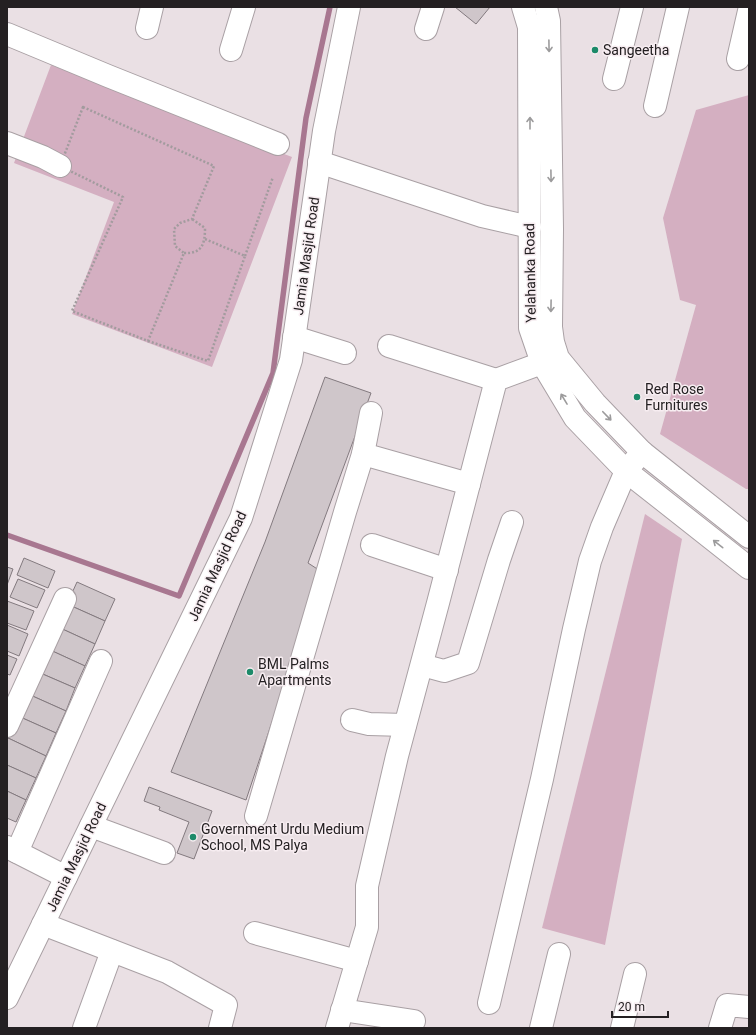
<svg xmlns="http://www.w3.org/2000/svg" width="756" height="1035" font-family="Roboto,sans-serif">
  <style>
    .green { fill: #d4afc1 }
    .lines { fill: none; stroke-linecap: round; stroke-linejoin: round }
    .stream { stroke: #a87790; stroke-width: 5.5 }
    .building { fill: #cfc6ca; stroke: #837a7f }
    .minor-casing { stroke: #a9a0a4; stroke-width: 24 }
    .major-casing { stroke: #a9a0a4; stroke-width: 24 }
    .path { stroke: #a29b9e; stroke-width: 2.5; stroke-dasharray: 2 2; stroke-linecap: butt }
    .minor { stroke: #fff; stroke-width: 22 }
    .major { stroke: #fff; stroke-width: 22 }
    .oneway { stroke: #9c9b9c }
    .poi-dot { fill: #1c8a69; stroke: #f7edf1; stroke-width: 1.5 }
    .labels { text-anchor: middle; stroke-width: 3; stroke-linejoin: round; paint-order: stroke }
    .poi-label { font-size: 14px; fill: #242022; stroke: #f7edf1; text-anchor: start }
    .street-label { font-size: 14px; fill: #242022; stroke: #f7edf1 }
  </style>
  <rect width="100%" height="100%" fill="#eae0e4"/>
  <!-- green -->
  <g class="green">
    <polygon points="51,65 292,157 212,367 72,314 114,202 14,163"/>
    <polygon points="749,95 749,489 746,489 660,434 696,305 680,300 663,218 696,110"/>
    <polygon points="645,514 682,539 605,945 542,928"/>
  </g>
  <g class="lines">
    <!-- stream -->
    <polyline class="stream" points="7,535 179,596 273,373 306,118 330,7"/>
  </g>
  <!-- building -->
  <g class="building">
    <polygon points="455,7 490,7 476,24"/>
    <polygon points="325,377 371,393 308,563 322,572 246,800 171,772 265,542"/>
    <polygon points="24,558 55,571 48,588 17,575"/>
    <polygon points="7,567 13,569 7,585"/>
    <polygon points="18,579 45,590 37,608 10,597"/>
    <polygon points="77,582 115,599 105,621 67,604"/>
    <polygon points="7,601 34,611 26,630 7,623"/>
    <polygon points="67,604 105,621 95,644 58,627"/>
    <polygon points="7,625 28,634 19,656 7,651"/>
    <polygon points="58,627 95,644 85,666 48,649"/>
    <polygon points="48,649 85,666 75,688 38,672"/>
    <polygon points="7,655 17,659 10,675 7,674"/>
    <polygon points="38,672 75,688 66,711 28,694"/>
    <polygon points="28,694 66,711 56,733 18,716"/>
    <polygon points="18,716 56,733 46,756 8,738"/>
    <polygon points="8,738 46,756 36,778 7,765 7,740"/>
    <polygon points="7,765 36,778 26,800 7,791"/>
    <polygon points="149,787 212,811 194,859 177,853 189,822 159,810 160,807 144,801"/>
    <polygon points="7,791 26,800 16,822 7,818"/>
  </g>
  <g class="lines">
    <defs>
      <g id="minor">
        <polyline points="147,28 152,7"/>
        <polyline points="426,29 433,7"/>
        <polyline points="7,34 108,76 278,144"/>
        <polyline points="231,50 244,7"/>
        <polyline points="738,59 749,11"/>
        <polyline points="614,79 632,7"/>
        <polyline points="655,106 678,7"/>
        <polyline points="7,143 43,157 60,166"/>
        <polyline points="319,162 482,216 530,227"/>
        <polyline points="294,337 345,353"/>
        <polyline points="389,346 496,380"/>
        <polyline points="363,454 469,484"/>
        <polyline points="372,545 447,570"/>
        <polyline points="422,665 444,671 468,663 499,560 512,522"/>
        <polyline points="352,720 369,724 405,725"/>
        <polyline points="7,726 65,599"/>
        <polyline points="256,816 345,512 363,454 371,413"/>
        <polyline points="91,826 164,853"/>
        <polyline points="7,847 66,877"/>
        <polyline points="17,852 101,661"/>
        <polyline points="43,924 167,972 226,1005 220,1028"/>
        <polyline points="255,933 357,961"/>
        <polyline points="7,998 241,518 291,360 324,131 349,7"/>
        <polyline points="489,1003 542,779 574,629 590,561 602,527 626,471 642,452"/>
        <polyline points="342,1010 414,1021"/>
        <polyline points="84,1028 112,951"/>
        <polyline points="337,1028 367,927 367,886 397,756 438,603 496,380 542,363"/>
        <polyline points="541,1028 559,954"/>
        <polyline points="622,1028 635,974"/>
        <polyline points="720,1028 727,1005 749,1007"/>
      </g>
      <g id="major">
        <polyline points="523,7 529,27 530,328 542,363 575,418 626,471 749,568"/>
        <polyline points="546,7 549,21 552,229 551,327 553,342 558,358 595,403 642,452 749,537"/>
      </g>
    </defs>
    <!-- minor casing -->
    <use href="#minor" class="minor-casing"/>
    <!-- major casing -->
    <use href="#major" class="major-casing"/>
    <!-- path -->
    <g class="path">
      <polygon points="83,107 214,166 192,219 180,223 174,229 175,246 184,253 148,341 72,311 123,197 60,166"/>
      <path d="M 184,253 C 202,254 205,244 205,228 L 192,219"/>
      <polyline points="245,256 273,177"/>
      <polyline points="148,341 208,361 245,256 205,239"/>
    </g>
    <!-- minor -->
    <use href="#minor" class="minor"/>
    <!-- major -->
    <use href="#major" class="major"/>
  </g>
  <!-- one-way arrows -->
  <defs><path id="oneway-shaft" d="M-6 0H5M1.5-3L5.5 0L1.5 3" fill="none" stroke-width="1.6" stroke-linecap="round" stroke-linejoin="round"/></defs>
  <g class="oneway">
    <use href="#oneway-shaft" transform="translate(549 46) rotate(89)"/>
    <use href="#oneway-shaft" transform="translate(530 123) rotate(-90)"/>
    <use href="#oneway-shaft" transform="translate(551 176) rotate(89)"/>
    <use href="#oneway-shaft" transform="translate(551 306) rotate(91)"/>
    <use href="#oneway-shaft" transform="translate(564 399) rotate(-121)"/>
    <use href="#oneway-shaft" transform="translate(607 416) rotate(46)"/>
    <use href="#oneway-shaft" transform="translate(718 544) rotate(-142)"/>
  </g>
  <!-- markers -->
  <g class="poi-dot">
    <circle cx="595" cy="50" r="4"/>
    <circle cx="637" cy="397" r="4"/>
    <circle cx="250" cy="672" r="4"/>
    <circle cx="193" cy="837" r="4"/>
  </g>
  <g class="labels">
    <!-- poi labels -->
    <g class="poi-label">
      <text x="603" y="55">Sangeetha</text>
      <text x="645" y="394">Red Rose<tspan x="645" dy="16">Furnitures</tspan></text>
      <text x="258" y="669">BML Palms<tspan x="258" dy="16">Apartments</tspan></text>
      <text x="201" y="834">Government Urdu Medium<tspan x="201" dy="16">School, MS Palya</tspan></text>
    </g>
    <!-- street labels -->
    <g class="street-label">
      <text transform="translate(306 256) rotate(-82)" y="5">Jamia Masjid Road</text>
      <text transform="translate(530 273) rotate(-91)" y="5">Yelahanka Road</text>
      <text transform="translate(217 566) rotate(-65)" y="5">Jamia Masjid Road</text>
      <text transform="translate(76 857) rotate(-64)" y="5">Jamia Masjid Road</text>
    </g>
  </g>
  <!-- border -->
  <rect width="756" height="1035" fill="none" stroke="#242022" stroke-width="16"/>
  <!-- scale -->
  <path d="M612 1011v6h56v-6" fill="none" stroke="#242022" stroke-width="2"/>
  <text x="618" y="1011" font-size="12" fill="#242022" stroke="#f7edf1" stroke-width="3" paint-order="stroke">20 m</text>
</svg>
